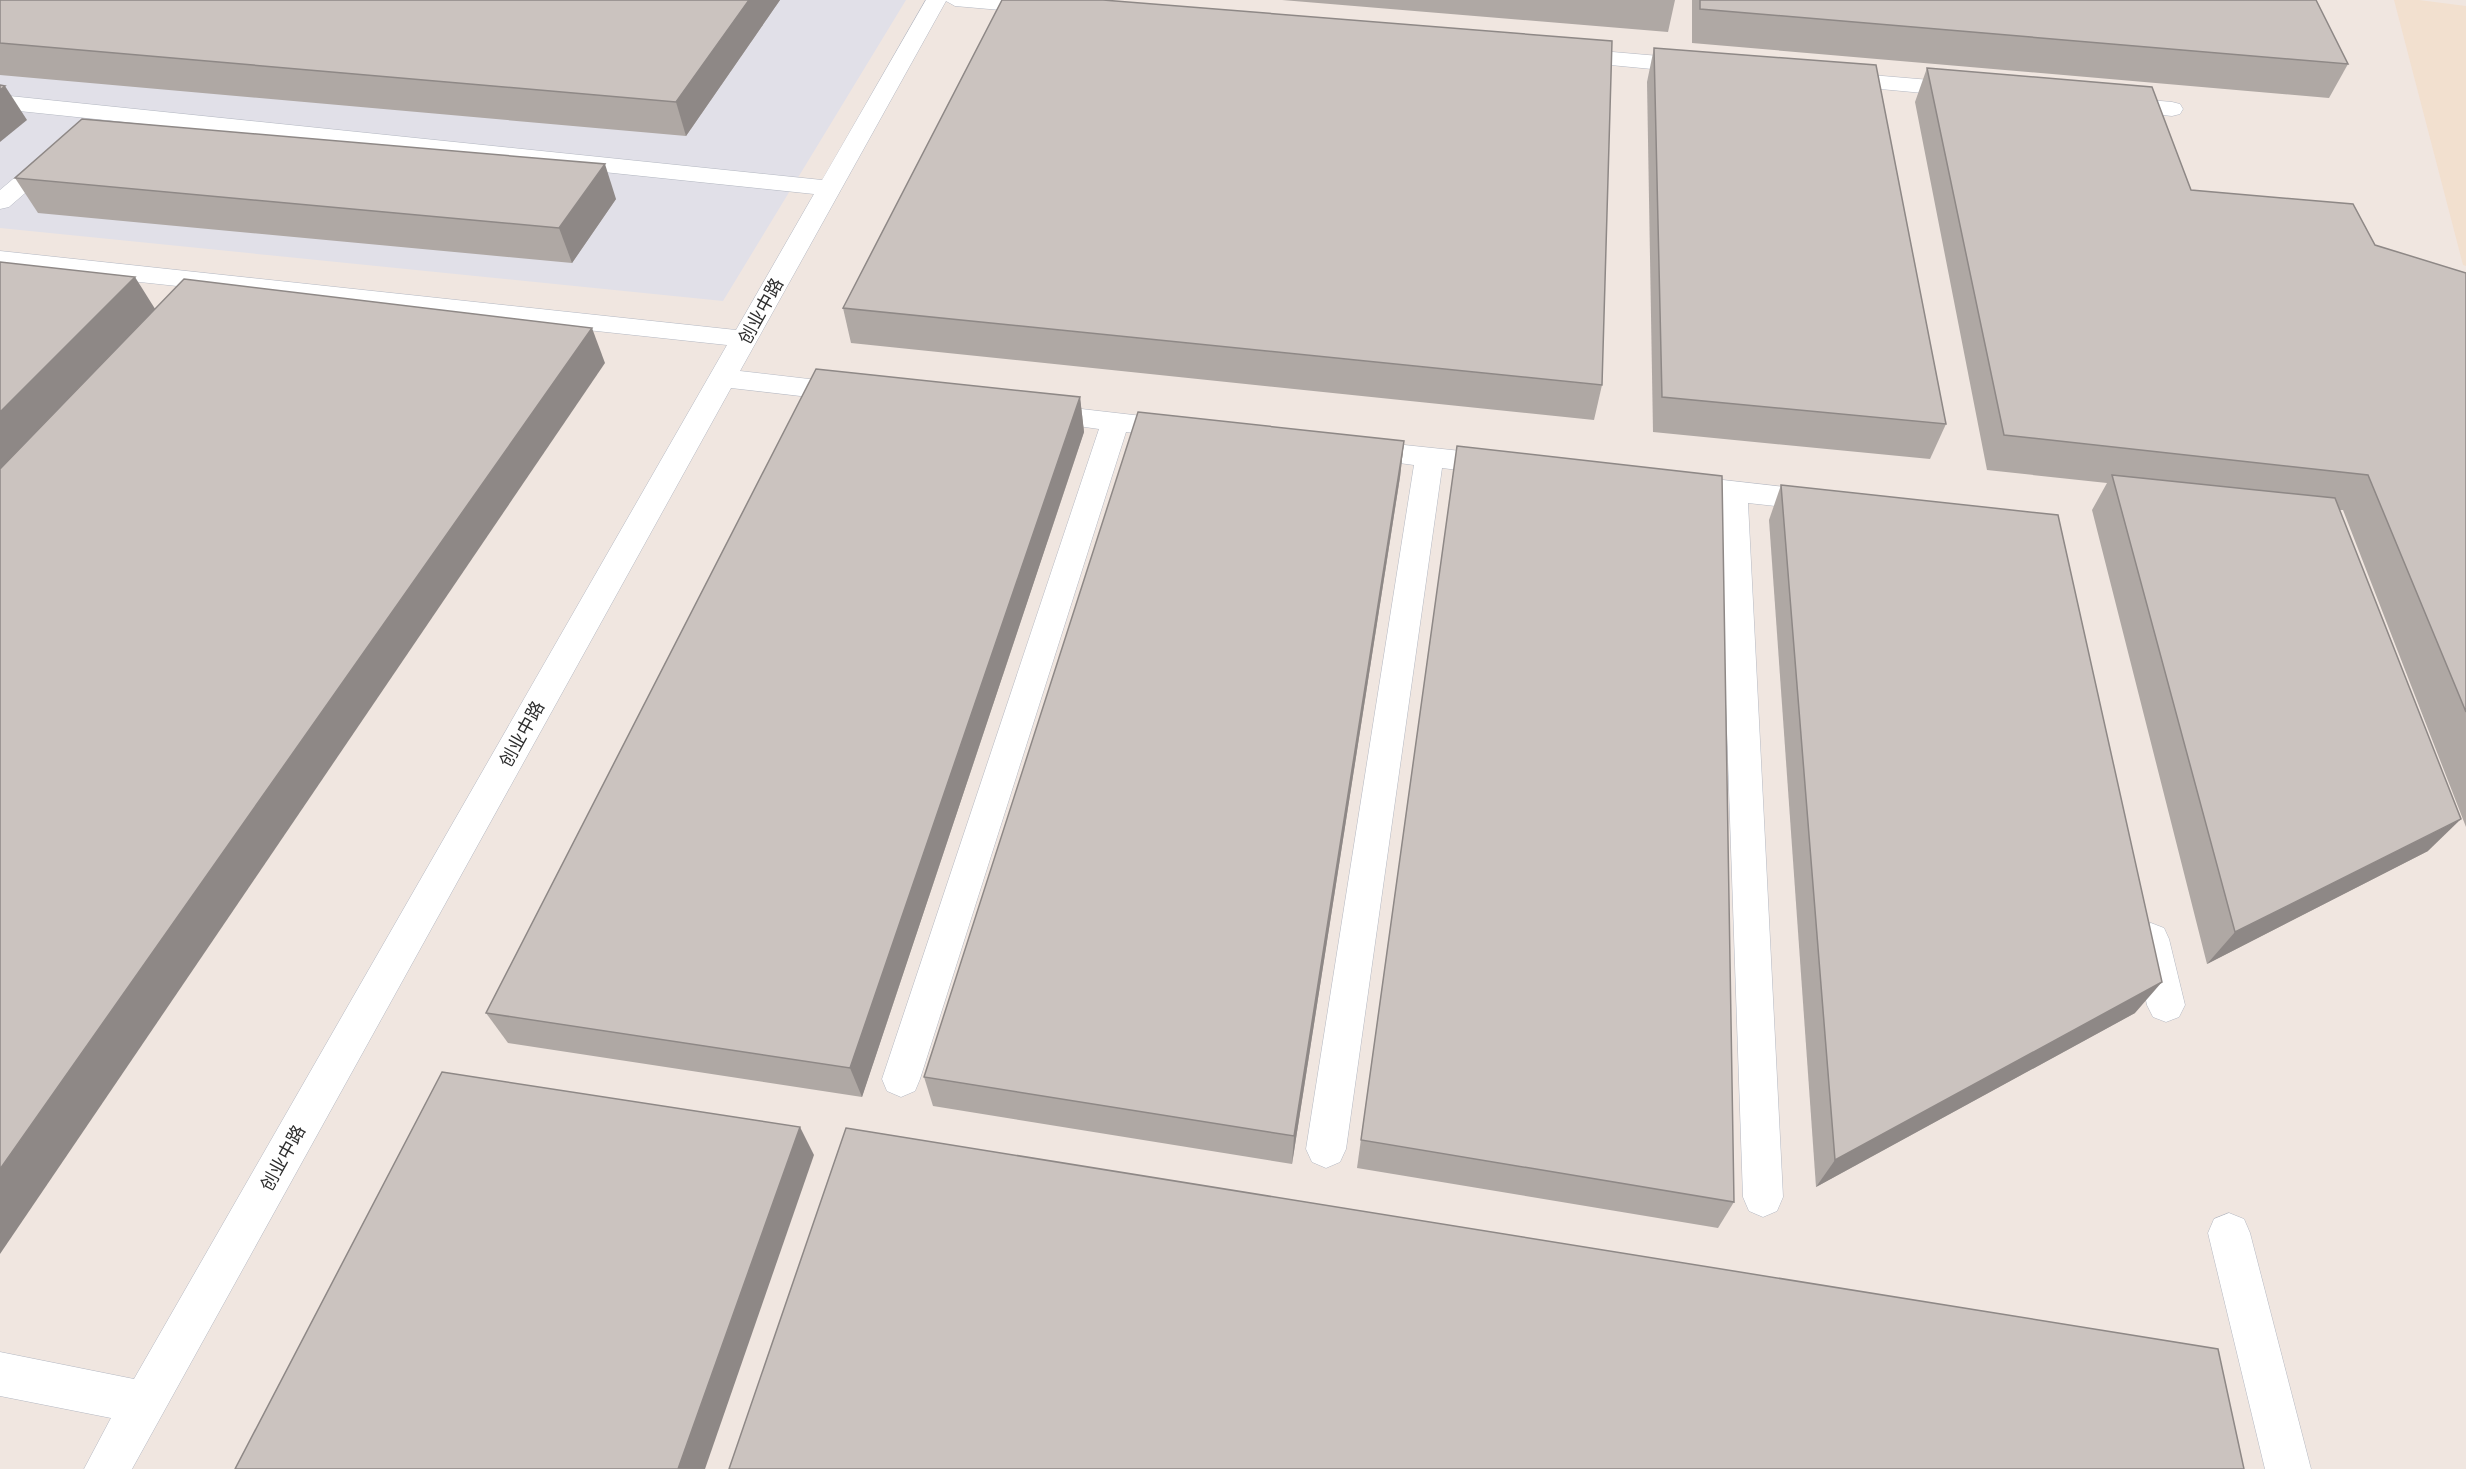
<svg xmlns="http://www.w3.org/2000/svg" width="2466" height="1469" font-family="Jost,'Noto Sans SC',sans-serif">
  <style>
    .industrial { fill: #e1e0e8 }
    .education { fill: #f2e0cf }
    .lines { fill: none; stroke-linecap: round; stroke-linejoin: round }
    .minor-casing { stroke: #b4b8c2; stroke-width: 1 }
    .minor { fill: #fff; fill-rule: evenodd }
    .wall { fill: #afa8a4 }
    .shaded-wall { fill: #8e8886 }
    .building { fill: #cbc3bf; stroke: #8e8886; stroke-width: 1.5 }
    .labels { text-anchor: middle; stroke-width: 4.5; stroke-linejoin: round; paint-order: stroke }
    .street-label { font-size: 18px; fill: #2e2e2e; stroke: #fff }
  </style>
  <rect width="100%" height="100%" fill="#f0e6e0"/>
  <!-- industrial -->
  <polygon class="industrial" points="0,0 906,0 723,301 0,228"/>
  <!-- education -->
  <polygon class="education" points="2394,0 2419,0 2466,6 2466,266 2463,265"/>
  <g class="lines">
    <defs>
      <g id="minor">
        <polygon points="926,0 1026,0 1053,4 1056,8 1053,12 1046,14 955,6 946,1 740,371 852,384 862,387 866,393 862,399 852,402 731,388 132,1469 84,1469 111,1418 0,1396 0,1352 134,1379 727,345 0,267 0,251 736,330 814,194 0,109 0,95 822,180"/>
        <polygon points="1566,48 1694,59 1702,61 1705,66 1702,71 1694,73 1558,60 1555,55 1558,50"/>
        <polygon points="1835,72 1966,83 1974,85 1977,90 1974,95 1966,97 1827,84 1824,79 1827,74"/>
        <polygon points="2116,97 2172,102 2180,104 2183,109 2180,114 2172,116 2108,109 2105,104 2108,99"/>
        <polygon points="53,150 61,152 65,157 61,162 9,207 0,209 0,190 45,152"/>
        <polygon points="1038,404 1177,420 1187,423 1191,429 1187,435 1177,438 1126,432 920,1079 915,1091 901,1097 887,1091 882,1079 1099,429 1028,419 1024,413 1028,407"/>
        <polygon points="1357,440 1499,455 1509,458 1513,465 1509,472 1499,475 1442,468 1346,1149 1340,1162 1326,1168 1312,1162 1306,1149 1414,465 1347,456 1343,449 1347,442"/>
        <polygon points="1679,475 1821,491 1831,494 1836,501 1831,508 1821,511 1748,503 1783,1197 1777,1211 1763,1217 1749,1211 1743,1197 1719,499 1669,492 1665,485 1669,478"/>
        <polygon points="2151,923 2164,928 2169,939 2185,1005 2179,1017 2166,1022 2153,1017 2147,1005 2133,939 2138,928"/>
        <polygon points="2229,1213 2244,1219 2250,1233 2311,1469 2265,1469 2208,1233 2214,1219"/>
      </g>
    </defs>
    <!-- minor casing -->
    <use href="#minor" class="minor-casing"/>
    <!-- minor -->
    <use href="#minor" class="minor"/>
  </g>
  <!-- wall -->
  <g class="wall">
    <polygon points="0,0 780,0 686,136 0,75"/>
    <polygon points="1282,0 1675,0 1668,32"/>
    <polygon points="1692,0 2316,0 2348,64 2329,98 1692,43"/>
    <polygon points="1654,48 1946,424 1930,459 1653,432 1647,82"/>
    <polygon points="1927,68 2191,190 2466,273 2466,827 2343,510 2339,510 2428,851 2207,964 2092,510 2107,483 1987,470 1915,102"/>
    <polygon points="15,178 616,199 572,263 38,213"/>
    <polygon points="843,308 1602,385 1594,420 851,343"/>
    <polygon points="1080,397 1084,432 862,1097 508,1043 486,1013"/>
    <polygon points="1404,441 1400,477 1292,1164 933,1106 924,1077"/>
    <polygon points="1457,446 1734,1202 1718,1228 1357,1168"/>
    <polygon points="1781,485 2135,1013 1816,1187 1769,520"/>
  </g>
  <!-- shaded-wall -->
  <g class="shaded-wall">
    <polygon points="749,0 780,0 686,136 676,102"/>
    <polygon points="5,86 27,120 0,142 0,90"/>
    <polygon points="605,164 616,199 572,263 559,228"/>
    <polygon points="135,277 157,312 0,475 0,412"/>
    <polygon points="592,328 605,363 0,1254 0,1169"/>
    <polygon points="1080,397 1084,432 862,1097 850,1068"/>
    <polygon points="1404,441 1400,477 1292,1164 1294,1136"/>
    <polygon points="2461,819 2428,851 2207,964 2235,932"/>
    <polygon points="2162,982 2135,1013 1816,1187 1835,1160"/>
    <polygon points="800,1127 814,1155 705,1469 678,1469"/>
  </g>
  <!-- building -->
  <g class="building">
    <polygon points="0,0 749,0 676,102 0,43"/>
    <polygon points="1002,0 1103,0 1612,41 1602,385 843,308"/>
    <polygon points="1700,0 2316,0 2348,64 1700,9"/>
    <polygon points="1654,48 1876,65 1946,424 1662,397"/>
    <polygon points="1927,68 2152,87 2191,190 2353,204 2375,245 2466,273 2466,712 2368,475 2004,435"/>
    <polygon points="0,85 5,86 0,90"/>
    <polygon points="82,119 605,164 559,228 15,178"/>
    <polygon points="0,262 135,277 0,412"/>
    <polygon points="184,279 592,328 0,1169 0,469"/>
    <polygon points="816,369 1080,397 850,1068 486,1013"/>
    <polygon points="1138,412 1404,441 1294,1136 924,1077"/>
    <polygon points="1457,446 1722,476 1734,1202 1361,1140"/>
    <polygon points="2112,475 2335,498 2461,819 2235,932"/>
    <polygon points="1781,485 2058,515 2162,982 1835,1160"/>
    <polygon points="442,1072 800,1127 678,1469 235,1469"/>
    <polygon points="846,1128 2218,1349 2244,1469 729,1469"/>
  </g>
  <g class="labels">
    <!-- street labels -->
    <g class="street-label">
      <text transform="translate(761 311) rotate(-61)" y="6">创业中路</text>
      <text transform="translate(522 734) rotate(-61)" y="6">创业中路</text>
      <text transform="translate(283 1158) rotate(-61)" y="6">创业中路</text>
    </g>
  </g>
</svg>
